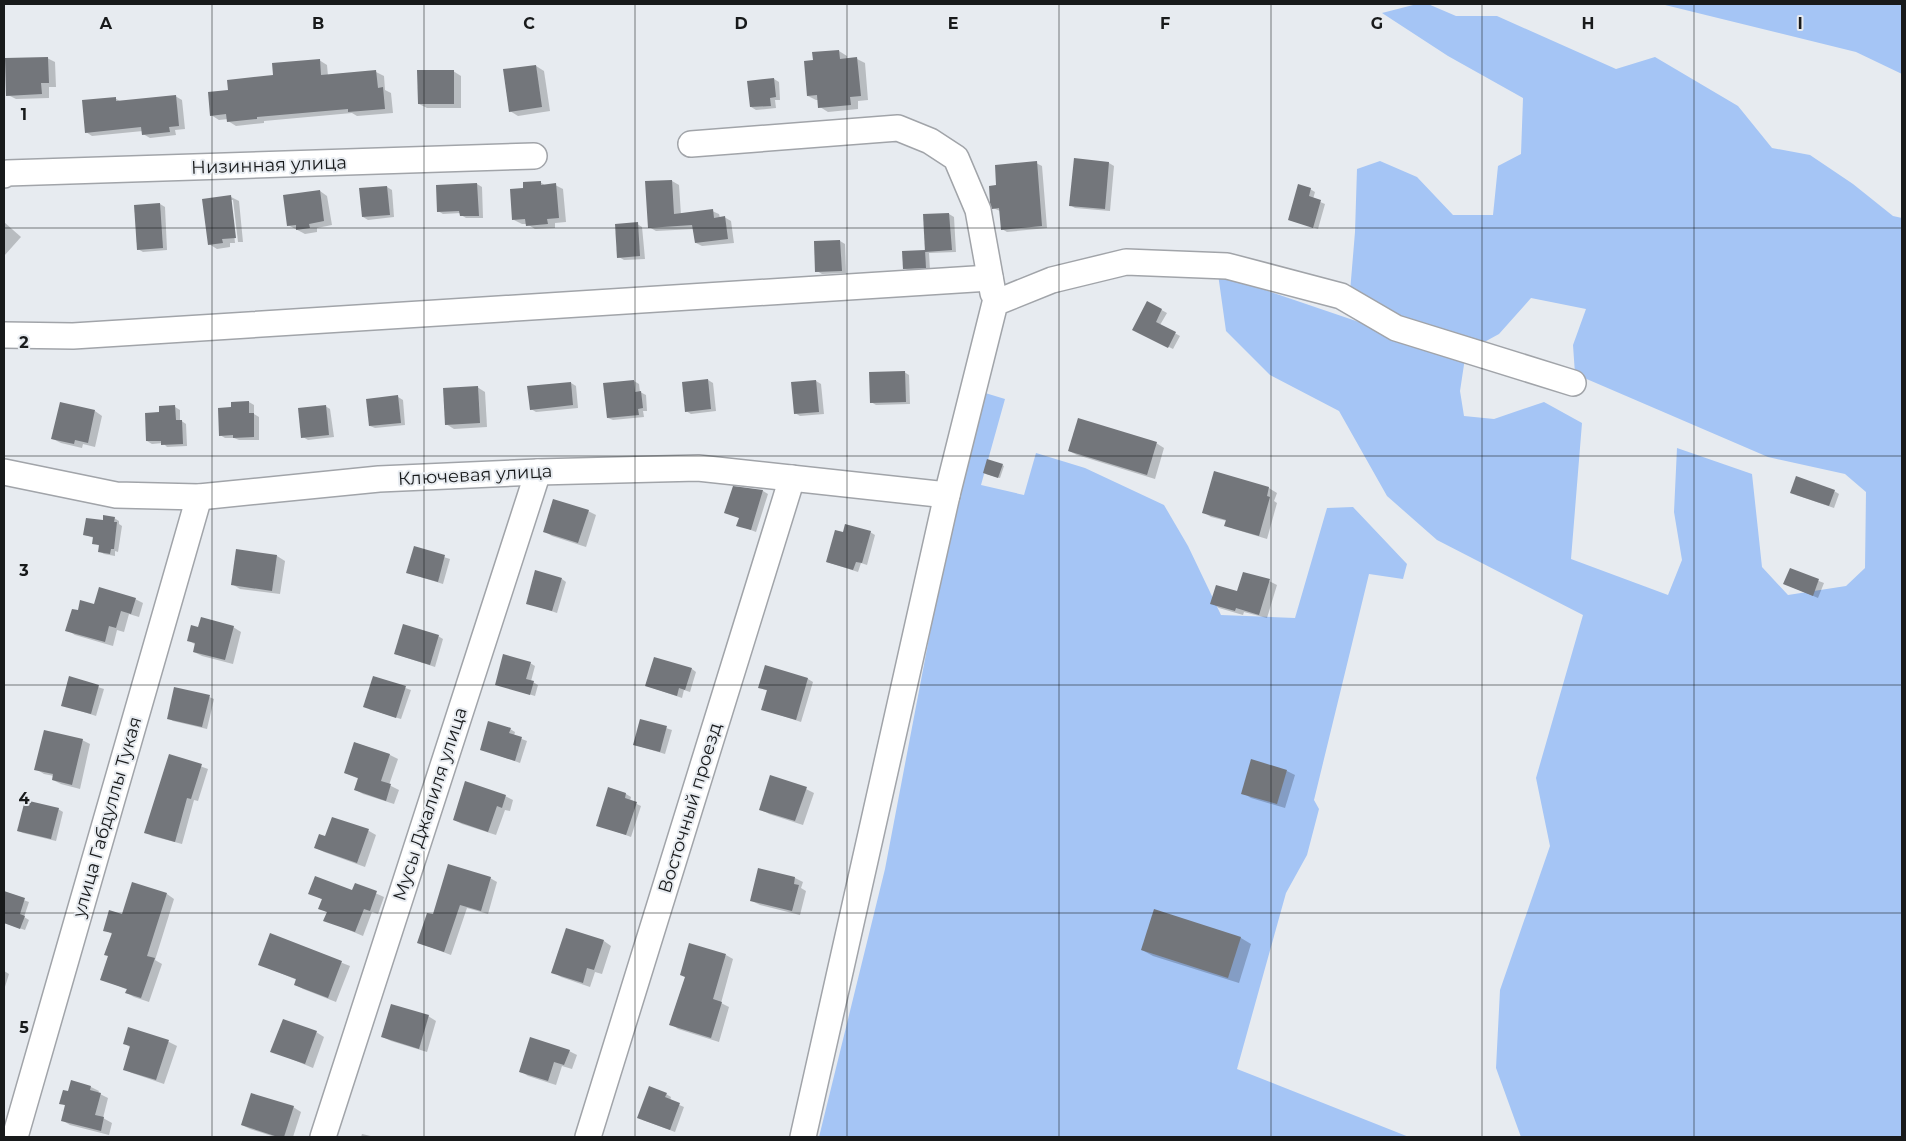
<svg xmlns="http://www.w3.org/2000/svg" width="1906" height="1141" font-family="Montserrat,sans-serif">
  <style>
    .green { fill: #a5c5f5 }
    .shadow { fill: #0003 }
    .building { fill: #73767b }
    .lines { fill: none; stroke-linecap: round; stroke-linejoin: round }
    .minor-casing { stroke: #a1a4a9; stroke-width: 28 }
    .minor { stroke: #fff; stroke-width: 25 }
    .grid { fill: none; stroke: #181a1b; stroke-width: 1; stroke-opacity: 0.55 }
    .labels { text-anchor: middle; stroke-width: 4; stroke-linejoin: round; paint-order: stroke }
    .street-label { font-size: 18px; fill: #181a1b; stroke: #e7ebf0 }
    .grid-label { font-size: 16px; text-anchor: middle; font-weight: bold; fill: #181a1b; stroke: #e7ebf0; stroke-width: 4; stroke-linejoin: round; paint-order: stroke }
  </style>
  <rect width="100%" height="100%" fill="#e7ebf0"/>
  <!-- green -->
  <g class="green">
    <polygon points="1417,4 1428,4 1456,16 1497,16 1616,69 1655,57 1738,106 1772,148 1810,155 1853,184 1893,216 1902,218 1902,1137 1521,1137 1496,1068 1500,990 1550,846 1536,778 1583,615 1437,540 1387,496 1339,411 1270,375 1226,331 1218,274 1465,358 1460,391 1464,416 1494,419 1544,402 1582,423 1571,559 1668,595 1682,560 1674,512 1677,448 1752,474 1762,567 1788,595 1846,586 1865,568 1866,492 1845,474 1768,457 1575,374 1573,345 1586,309 1531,298 1499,334 1477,346 1410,324 1350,292 1355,232 1357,169 1380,161 1417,177 1453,215 1493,215 1498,166 1521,154 1523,98 1448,56 1382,13"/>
    <polygon points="1661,4 1902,4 1902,74 1856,52"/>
    <polygon points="982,392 1005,399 981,485 1024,495 1036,453 1085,468 1164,505 1188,546 1221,615 1295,618 1327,508 1353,507 1407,564 1403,579 1369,574 1314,800 1319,809 1307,855 1286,893 1237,1069 1409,1137 819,1137 885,869 955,502"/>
  </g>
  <!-- shadow -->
  <g class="shadow">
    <polygon points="839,51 847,56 847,60 857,59 865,63 868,100 858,101 858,109 828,112 820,107 819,100 816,100 808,96 814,61"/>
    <polygon points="47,58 55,62 56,87 49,87 49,98 16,99 8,95"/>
    <polygon points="319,60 327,65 328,76 376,72 384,76 385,90 391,93 393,113 357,116 352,113 264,121 264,123 236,126 228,121 228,119 219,120 211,115 230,91"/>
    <polygon points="536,66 544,71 550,111 518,116 510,111"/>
    <polygon points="453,71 461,76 461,108 427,108 419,104"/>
    <polygon points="774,79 779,82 780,100 775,100 776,108 756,110 751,107"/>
    <polygon points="175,96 182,100 185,129 175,130 176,135 150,138 143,134 143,131 92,136 86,132 116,99 122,102"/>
    <polygon points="1075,160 1109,163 1114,166 1110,211 1075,208 1070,205"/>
    <polygon points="1036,163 1042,166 1047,228 1007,232 1002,229 1000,211 993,208 998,186"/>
    <polygon points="672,181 679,185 681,215 712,211 719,214 720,218 724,217 731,221 734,243 702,246 696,243 694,229 656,231 649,227 647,182"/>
    <polygon points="540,182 546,186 555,185 563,189 566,222 555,223 555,228 535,229 527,224 522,224 514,220"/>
    <polygon points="477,184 482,187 483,218 466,218 461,215 461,213 443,214 438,211"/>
    <polygon points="387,187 392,190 394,217 368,220 363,217"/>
    <polygon points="1310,189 1315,192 1313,199 1325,204 1318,229 1290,220"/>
    <polygon points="320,191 327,196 332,225 317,228 317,232 305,234 288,225"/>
    <polygon points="231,197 239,201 243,242 238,242 233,200 231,200 235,243 230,243 230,247 217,249 209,244"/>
    <polygon points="160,204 165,207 167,250 143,252 138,249"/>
    <polygon points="949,214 954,217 956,252 929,253 930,270 909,271 904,268 924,251 926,252 924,216"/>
    <polygon points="4,222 21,237 4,256"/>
    <polygon points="637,224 642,227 645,259 624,260 619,257"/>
    <polygon points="840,241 845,244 846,273 822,274 817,271 815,242"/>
    <polygon points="1147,302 1167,313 1160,325 1180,336 1173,349 1139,332"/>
    <polygon points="904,372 909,375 910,404 876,405 871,402"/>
    <polygon points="708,380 713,383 716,411 691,414 686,411"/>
    <polygon points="634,381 639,384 640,392 646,395 647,411 643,411 644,417 613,420 608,418"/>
    <polygon points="816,381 821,384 824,414 800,416 795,413"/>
    <polygon points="571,383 576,386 578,408 536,412 531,409"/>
    <polygon points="477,387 485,392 487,427 454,429 446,424"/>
    <polygon points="398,397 403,400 405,425 375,428 370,426"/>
    <polygon points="249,402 254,405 254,414 259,417 259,440 239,440 234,438 225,438 220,435 232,408"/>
    <polygon points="325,406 330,409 334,437 308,440 303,437"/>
    <polygon points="175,407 180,410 180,420 186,424 187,446 167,447 163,443 152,444 147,441 161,413"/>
    <polygon points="95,411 102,416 95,447 83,444 82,448 61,443 53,439"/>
    <polygon points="1156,443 1164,448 1155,479 1077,455 1069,451"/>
    <polygon points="1002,465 1004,466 1000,478 986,474"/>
    <polygon points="1215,472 1269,488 1277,493 1274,501 1277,503 1267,539 1234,529 1226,525 1227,521 1211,517 1203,512"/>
    <polygon points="734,488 763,491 768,494 756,532 738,525 740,518 726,513"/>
    <polygon points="1834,491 1839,494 1834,508 1796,495"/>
    <polygon points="588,511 596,515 586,547 552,536 544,531"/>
    <polygon points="114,518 119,521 119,524 122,526 118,552 115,551 115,556 104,554 99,551 100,546 94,543 94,538 85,535 104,521"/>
    <polygon points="870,532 875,535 867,565 861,563 858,572 827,562 844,534"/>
    <polygon points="415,548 450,559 443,584 408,573"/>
    <polygon points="277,556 285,561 280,594 240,589 232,584"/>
    <polygon points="1790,570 1824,583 1818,598 1785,584"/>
    <polygon points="562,579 566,582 557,613 527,603"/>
    <polygon points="1269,581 1277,585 1267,618 1244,612 1243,615 1219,608 1212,603"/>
    <polygon points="135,599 143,603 139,617 129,614 124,632 117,630 113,646 75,635 67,630 78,612 95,606"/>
    <polygon points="233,627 241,632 233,664 202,656 194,652 196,645 188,640 199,629"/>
    <polygon points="438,636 443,639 435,667 395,654"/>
    <polygon points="530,663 535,666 531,681 538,685 535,696 496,684"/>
    <polygon points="692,669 696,672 690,692 684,690 682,698 647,686"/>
    <polygon points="374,677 411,690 401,719 369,709"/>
    <polygon points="70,678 104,689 96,716 62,705"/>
    <polygon points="808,679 813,682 801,722 762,709 768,691 759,687"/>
    <polygon points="209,697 214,699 207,729 173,721 168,718"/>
    <polygon points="641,720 672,730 665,754 635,745"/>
    <polygon points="510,729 515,732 514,736 527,741 520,763 481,749"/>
    <polygon points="82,740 90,744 80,789 61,784 53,780 54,776 44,774 36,769"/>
    <polygon points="355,743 390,755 398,759 389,785 399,790 394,804 363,794 356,790 359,779 345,773"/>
    <polygon points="170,755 208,769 198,801 194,800 182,844 152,836 146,832"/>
    <polygon points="1287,771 1295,775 1285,808 1251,798 1243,793"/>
    <polygon points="609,789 626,794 631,797 630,801 641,806 631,837 598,825"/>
    <polygon points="806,789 814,793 803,825 769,814 761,809"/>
    <polygon points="505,796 513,800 510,811 505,810 496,835 462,824 454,820"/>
    <polygon points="58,809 63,812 56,841 23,833 18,831"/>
    <polygon points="332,818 369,831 376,835 365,867 324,852 316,848 326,838"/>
    <polygon points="490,878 497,882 488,914 467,908 451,955 419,943 434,916"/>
    <polygon points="795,878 803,882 801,888 806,891 800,915 760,905 752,901"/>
    <polygon points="355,884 384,897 378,914 372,912 363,936 325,920 328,913 320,908 323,900 310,893 353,891"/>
    <polygon points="4,893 29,902 24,917 29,920 25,930 4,923"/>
    <polygon points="167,894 174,899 155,960 162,964 149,1002 134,997 127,993 128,990 102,979 109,956 112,934 105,930 123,916"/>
    <polygon points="271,935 350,966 336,1002 303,989 296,985 297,980 259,964"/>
    <polygon points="1241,938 1251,944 1239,983 1153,956 1142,950"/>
    <polygon points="604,941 611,946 602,974 595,972 590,987 561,977 553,972"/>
    <polygon points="726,955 733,959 721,1003 729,1007 719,1042 678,1029 671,1024"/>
    <polygon points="4,971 9,974 4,990"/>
    <polygon points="428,1016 436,1021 427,1052 391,1041 383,1037"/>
    <polygon points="129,1029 169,1042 177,1046 164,1084 132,1073 124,1069 131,1048 124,1043"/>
    <polygon points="316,1032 324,1037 313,1068 272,1051"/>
    <polygon points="569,1051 577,1055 572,1069 562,1066 556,1085 528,1076 520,1071"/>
    <polygon points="91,1087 99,1091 98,1093 108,1098 103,1118 112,1123 109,1135 70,1125 62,1120 66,1106 61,1103 69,1092"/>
    <polygon points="666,1094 671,1097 670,1101 684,1107 675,1132 643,1120"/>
    <polygon points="293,1107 301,1112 293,1137 275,1137 250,1129 242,1125"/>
    <polygon points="362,1134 375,1137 361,1137"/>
  </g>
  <!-- building -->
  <g class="building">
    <polygon points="839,50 840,59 857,57 861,96 850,97 851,105 818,108 817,95 807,96 804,61 813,60 812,52"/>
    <polygon points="48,57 49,83 41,83 42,94 6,96 5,58"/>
    <polygon points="320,59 321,75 376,70 378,88 383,87 385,109 348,112 348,109 257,117 257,119 227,122 226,114 210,116 208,92 228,90 227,80 273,75 272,63"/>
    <polygon points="536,65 542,107 509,112 503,69"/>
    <polygon points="417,70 454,70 454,104 418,104"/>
    <polygon points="774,78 776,97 770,98 771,106 750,107 747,81"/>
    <polygon points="176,95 179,126 169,127 170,132 142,135 141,127 85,133 82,100 116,97 116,101"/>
    <polygon points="1074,158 1109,162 1105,209 1069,206"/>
    <polygon points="1037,161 1042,226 1001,230 999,208 992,209 990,203 989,186 996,185 995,165"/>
    <polygon points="672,180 674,214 713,209 714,218 725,216 728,239 695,243 692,225 648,228 645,181"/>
    <polygon points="541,181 541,185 556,183 559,218 547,219 548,224 526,226 525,219 512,220 510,189 523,188 523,182"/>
    <polygon points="477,183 479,216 460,216 459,211 437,212 436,185"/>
    <polygon points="1298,184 1311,188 1309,196 1321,200 1313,228 1288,220"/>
    <polygon points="387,186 390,215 362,217 359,188"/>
    <polygon points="320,190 324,221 309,224 310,228 296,230 296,225 287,226 283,195"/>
    <polygon points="231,195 236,238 222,239 223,243 208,245 202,199"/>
    <polygon points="160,203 163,248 137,250 134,205"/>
    <polygon points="949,213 952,250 925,252 923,214"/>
    <polygon points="638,222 640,256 617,258 615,224"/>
    <polygon points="840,240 842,271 815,272 814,241"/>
    <polygon points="925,250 926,268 903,269 902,251"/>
    <polygon points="1147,301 1162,309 1156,322 1176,332 1168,348 1132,330"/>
    <polygon points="905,371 906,402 870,403 869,372"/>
    <polygon points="708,379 711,409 685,412 682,382"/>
    <polygon points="634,380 635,392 641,391 643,408 638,409 639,415 607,418 603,383"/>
    <polygon points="816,380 819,412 794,414 791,382"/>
    <polygon points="571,382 573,405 530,410 527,386"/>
    <polygon points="478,386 480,423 445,425 443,388"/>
    <polygon points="398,395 401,423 369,426 366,399"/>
    <polygon points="249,401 249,413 254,413 254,437 233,438 233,435 219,436 218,408 231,407 231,402"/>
    <polygon points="60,402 95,410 88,443 75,440 74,444 51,439"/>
    <polygon points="175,405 176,420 182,420 183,444 161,445 161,441 146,441 145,413 159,412 159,406"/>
    <polygon points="326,405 329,435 301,438 298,408"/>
    <polygon points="1078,418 1157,442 1147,475 1068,451"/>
    <polygon points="987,459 1003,464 998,478 983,473"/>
    <polygon points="1214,471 1269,487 1267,496 1270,497 1259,536 1224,526 1226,520 1202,513"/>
    <polygon points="1796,476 1835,490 1829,506 1790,493"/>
    <polygon points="733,486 763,490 751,530 736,526 739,518 724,513"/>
    <polygon points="553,499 589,510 578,543 543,532"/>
    <polygon points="103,515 115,517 114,522 117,522 114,549 111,549 110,554 98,552 99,545 92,544 93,537 83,535 86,518 103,520"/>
    <polygon points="845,524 871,531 862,563 856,562 853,570 826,562 835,530 843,532"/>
    <polygon points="414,546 445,555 438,582 406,573"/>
    <polygon points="236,549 277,555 272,591 231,585"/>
    <polygon points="1790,568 1819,579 1813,596 1783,584"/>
    <polygon points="535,570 562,578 552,611 526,604"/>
    <polygon points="1243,572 1270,579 1259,615 1236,608 1235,611 1210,604 1216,585 1237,591"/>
    <polygon points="99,587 136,598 131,614 121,611 116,628 109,626 105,642 65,631 72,609 78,610 80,600 94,604"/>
    <polygon points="201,617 234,626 225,660 193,652 195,643 187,641 191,625 198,627"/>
    <polygon points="403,624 439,635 430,665 394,654"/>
    <polygon points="503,654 531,662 526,679 534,681 530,695 495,685"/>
    <polygon points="654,657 692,668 685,690 679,688 677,696 645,686"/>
    <polygon points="765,665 808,678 796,720 761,710 767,690 758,688"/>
    <polygon points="69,676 99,685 91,714 61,706"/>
    <polygon points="373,676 406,686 396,718 363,707"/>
    <polygon points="174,687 210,695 202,727 167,719"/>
    <polygon points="640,719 667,726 660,752 633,745"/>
    <polygon points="488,721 511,728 509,733 522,737 515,761 480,750"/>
    <polygon points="44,730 83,739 72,785 52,780 53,774 34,770"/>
    <polygon points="354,742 390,754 381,781 391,784 386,801 354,790 358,778 344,773"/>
    <polygon points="169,754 202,764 191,799 187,798 175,842 144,833"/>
    <polygon points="1251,759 1287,770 1277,804 1241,794"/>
    <polygon points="770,775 807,787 795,821 759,810"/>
    <polygon points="465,781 506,795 502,808 497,806 488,832 453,820"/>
    <polygon points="608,787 626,793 625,798 637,802 626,835 596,826"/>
    <polygon points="25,800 59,808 51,839 17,831"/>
    <polygon points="332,817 369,829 357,863 314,848 319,834 325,836"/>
    <polygon points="448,864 491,877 481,911 460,905 444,952 417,943 427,913 433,914"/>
    <polygon points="758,868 795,877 794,884 799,885 792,911 750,901"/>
    <polygon points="315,876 352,890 355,883 377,891 370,911 364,909 355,932 323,921 327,912 318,909 322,899 308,894"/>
    <polygon points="132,882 167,893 147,956 155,958 141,998 125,993 127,989 100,980 108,956 104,955 112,933 103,931 109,910 122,914"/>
    <polygon points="4,891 25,898 20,914 25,916 20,929 4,923"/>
    <polygon points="1154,909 1241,937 1228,978 1141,950"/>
    <polygon points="566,928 604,940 594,970 587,968 583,983 551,973"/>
    <polygon points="270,933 342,961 328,998 294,985 296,979 258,965"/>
    <polygon points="689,943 726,954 713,999 722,1002 711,1038 669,1025 685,977 680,975"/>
    <polygon points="391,1004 429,1015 419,1049 381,1037"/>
    <polygon points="283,1019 317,1031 305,1064 270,1052"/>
    <polygon points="128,1027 169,1040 156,1080 123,1070 130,1046 123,1044"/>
    <polygon points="530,1037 570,1050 564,1065 554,1062 548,1081 519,1072"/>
    <polygon points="71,1080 91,1086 90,1090 101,1093 95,1115 104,1117 101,1131 61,1121 65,1105 59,1104 63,1090 68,1091"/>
    <polygon points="649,1086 667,1093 665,1097 680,1103 670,1130 637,1118"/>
    <polygon points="251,1093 294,1106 284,1137 278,1137 241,1125"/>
  </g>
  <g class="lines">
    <defs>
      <g id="minor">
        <polyline points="691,144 898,128 930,141 956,158 978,210 993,293"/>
        <polyline points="4,175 7,173 534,156"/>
        <polyline points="4,335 73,336 990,278"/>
        <polyline points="4,472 116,495 199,497 379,479 538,472 698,468 947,495"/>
        <polyline points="15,1137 199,497"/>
        <polyline points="323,1137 538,472"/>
        <polyline points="588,1137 792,478"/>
        <polyline points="803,1137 947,495 995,303 1052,280 1126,262 1227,266 1341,296 1396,328 1573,383"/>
      </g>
    </defs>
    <!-- minor casing -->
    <use href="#minor" class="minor-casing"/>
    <!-- minor -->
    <use href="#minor" class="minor"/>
  </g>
  <!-- grid -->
  <path class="grid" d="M 212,4 L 212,1137M 424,4 L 424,1137M 635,4 L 635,1137M 847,4 L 847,1137M 1059,4 L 1059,1137M 1271,4 L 1271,1137M 1482,4 L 1482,1137M 1694,4 L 1694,1137M 4,228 L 1902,228M 4,456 L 1902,456M 4,685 L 1902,685M 4,913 L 1902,913"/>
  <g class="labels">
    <!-- street labels -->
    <g class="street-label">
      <text transform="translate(269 165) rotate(-2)" y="6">Низинная улица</text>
      <text transform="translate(475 475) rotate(-3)" y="6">Ключевая улица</text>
      <text transform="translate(430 804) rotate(-72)" y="6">Мусы Джалиля улица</text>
      <text transform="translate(690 808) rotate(-73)" y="6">Восточный проезд</text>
      <text transform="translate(107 817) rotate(-74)" y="6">улица Габдуллы Тукая</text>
    </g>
  </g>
  <g class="grid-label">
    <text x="106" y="29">A</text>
    <text x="318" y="29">B</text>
    <text x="529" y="29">C</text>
    <text x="741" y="29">D</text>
    <text x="953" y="29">E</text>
    <text x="1165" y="29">F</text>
    <text x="1377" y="29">G</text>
    <text x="1588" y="29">H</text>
    <text x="1800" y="29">I</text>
    <text x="24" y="120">1</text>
    <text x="24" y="348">2</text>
    <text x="24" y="576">3</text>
    <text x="24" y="804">4</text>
    <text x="24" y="1033">5</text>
  </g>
  <!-- border -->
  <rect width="1906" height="1141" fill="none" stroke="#181a1b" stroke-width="10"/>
</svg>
